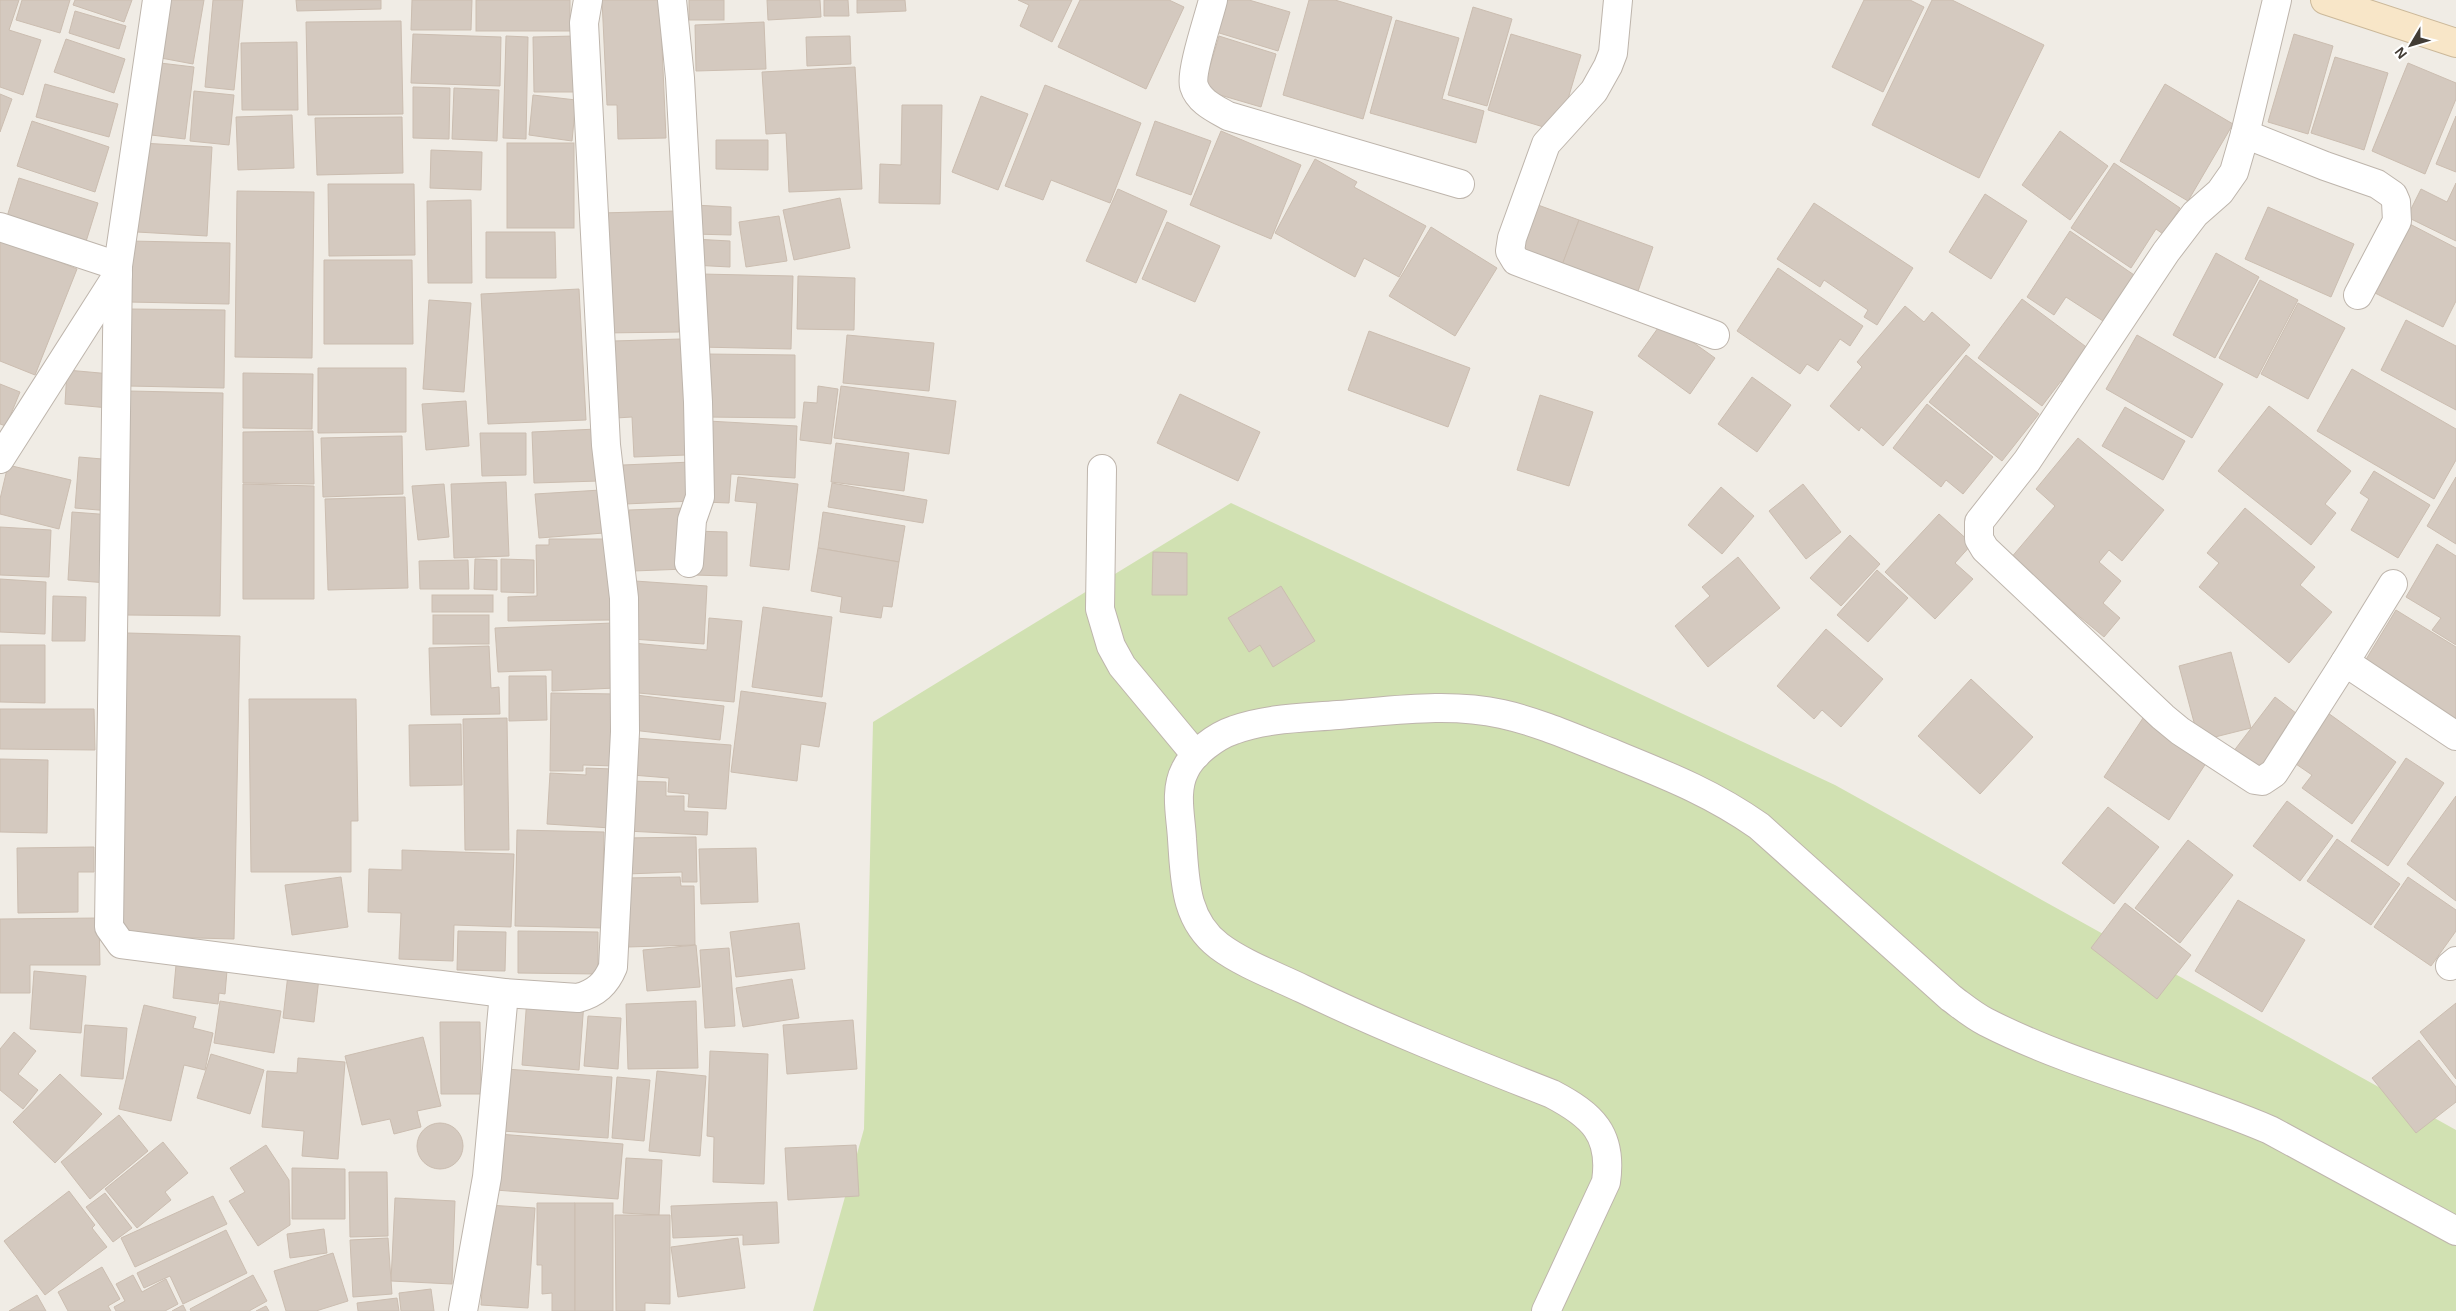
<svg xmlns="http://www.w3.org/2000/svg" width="2456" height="1311" font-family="Arial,sans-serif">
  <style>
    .green { fill: #d1e1b2 }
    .building { fill: #d4c9bf; stroke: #cbbdb0 }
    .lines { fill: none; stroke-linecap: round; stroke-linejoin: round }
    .minor-casing { stroke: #beb5ac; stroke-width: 30 }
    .secondary-casing { stroke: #cbb899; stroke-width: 30 }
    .minor { stroke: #fff; stroke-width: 28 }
    .secondary { stroke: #f8e6c8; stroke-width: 28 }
  </style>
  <rect width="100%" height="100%" fill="#f0ece5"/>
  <!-- green -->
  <polygon class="green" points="1231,503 1835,785 2456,1130 2456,1311 813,1311 864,1129 873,722"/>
  <!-- building -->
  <g class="building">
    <polygon points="0,0 19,0 9,30 41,40 23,95 0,87"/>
    <polygon points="22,0 70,0 60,33 16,20"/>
    <polygon points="75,0 132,0 124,22 73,5"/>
    <polygon points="170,0 204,0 193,64 161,58"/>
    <polygon points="213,0 243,0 234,90 205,87"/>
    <polygon points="296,0 381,0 381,9 297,11"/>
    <polygon points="412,0 472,0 471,30 411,30"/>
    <rect x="476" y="0" width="94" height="31"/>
    <polygon points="602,0 660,0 666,138 618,139 617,105 607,105"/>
    <rect x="689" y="0" width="35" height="20"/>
    <polygon points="767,0 820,0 821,17 768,20"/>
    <polygon points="824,0 848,0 849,16 824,16"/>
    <polygon points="857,0 905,0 906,11 857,13"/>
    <polygon points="1018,0 1072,0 1052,42 1020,26 1029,5"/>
    <polygon points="1080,0 1169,0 1184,7 1146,89 1058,47"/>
    <polygon points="1226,0 1249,0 1290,12 1278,51 1216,32"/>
    <polygon points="1309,0 1335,0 1392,17 1363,119 1283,95"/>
    <polygon points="1864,0 1910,0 1924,7 1883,92 1832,67"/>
    <polygon points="1932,0 1952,0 2044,45 1979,178 1872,125"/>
    <polygon points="1473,7 1512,19 1487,106 1448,95"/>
    <polygon points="75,11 126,26 119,49 69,33"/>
    <polygon points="1396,20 1459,38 1442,99 1484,111 1476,143 1370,113"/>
    <polygon points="401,21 403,114 308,115 306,22"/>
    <polygon points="764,22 766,69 696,71 695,25"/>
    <polygon points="413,34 501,37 500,86 411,83"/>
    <polygon points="1511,34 1581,55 1563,116 1554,113 1550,129 1488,110"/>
    <polygon points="2294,34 2333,46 2308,134 2268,122"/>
    <polygon points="506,36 528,37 526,139 503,138"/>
    <polygon points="575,36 576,92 534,92 533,37"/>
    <polygon points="850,36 851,64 807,66 806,37"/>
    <polygon points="1219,36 1276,54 1261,107 1203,90"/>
    <polygon points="66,39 125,59 114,93 54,72"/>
    <polygon points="297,42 298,110 242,110 241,43"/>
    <polygon points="2335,57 2388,73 2364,150 2311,133"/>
    <polygon points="160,63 194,67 185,139 151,135"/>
    <polygon points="2408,63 2456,83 2456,99 2425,174 2372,151"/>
    <polygon points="855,67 862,189 789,192 786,133 766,134 762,72"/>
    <polygon points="45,84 118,104 109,137 36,117"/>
    <polygon points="2165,84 2233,124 2188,201 2120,161"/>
    <polygon points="1045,85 1141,123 1110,203 1051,180 1043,200 1005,186"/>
    <polygon points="413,87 450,88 449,139 413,138"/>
    <polygon points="454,88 499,90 497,141 452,139"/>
    <polygon points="194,91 234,95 229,145 190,141"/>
    <polygon points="0,94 12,99 0,132"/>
    <polygon points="533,95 576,100 572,141 529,135"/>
    <polygon points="981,96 1028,114 998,190 952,172"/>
    <polygon points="902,105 942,105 940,204 879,203 880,164 901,165"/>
    <polygon points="292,115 294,168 238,170 236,117"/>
    <polygon points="2456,116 2456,172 2436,164"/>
    <polygon points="402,117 403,173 317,175 315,118"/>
    <polygon points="32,121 109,147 95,192 17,166"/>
    <polygon points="1155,121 1211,141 1191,195 1136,175"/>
    <polygon points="1221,131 1301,165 1271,239 1190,205"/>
    <polygon points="2060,131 2108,166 2070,220 2022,185"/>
    <polygon points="716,140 768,140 768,170 716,169"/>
    <polygon points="141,143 212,147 207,236 137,232"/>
    <rect x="507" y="143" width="67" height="85"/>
    <polygon points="431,150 482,152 481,190 430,188"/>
    <polygon points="1315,159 1357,182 1354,187 1426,226 1399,277 1364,258 1355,277 1275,233"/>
    <polygon points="2114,163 2180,208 2163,234 2156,229 2131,268 2071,228"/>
    <polygon points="19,178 98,203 84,248 5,223"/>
    <polygon points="2456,183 2456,241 2407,217 2421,189 2447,202"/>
    <polygon points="328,184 414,184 415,255 329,256"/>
    <polygon points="1118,189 1167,211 1136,283 1086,261"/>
    <polygon points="237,191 314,192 312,358 235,357"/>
    <polygon points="1985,194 2027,221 1991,279 1949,252"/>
    <polygon points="840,198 850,248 794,260 783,210"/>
    <polygon points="471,200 472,283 428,283 427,201"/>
    <polygon points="1814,203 1913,268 1877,325 1864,317 1868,310 1824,280 1820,287 1777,259"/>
    <polygon points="694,205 731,207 731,235 693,234"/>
    <polygon points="1538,205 1579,220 1563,263 1523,249"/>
    <polygon points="2268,207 2354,244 2331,297 2245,259"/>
    <polygon points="677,211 679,332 602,333 600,213"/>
    <polygon points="779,216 787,261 746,267 739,222"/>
    <polygon points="1579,220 1653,247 1635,300 1559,273"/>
    <polygon points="1167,222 1220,246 1195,302 1142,279"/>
    <polygon points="2406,222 2456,248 2456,301 2443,327 2371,291"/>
    <polygon points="1431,227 1497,268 1455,336 1389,296"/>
    <polygon points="2070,231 2140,279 2122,306 2116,302 2103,321 2066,297 2054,315 2027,297"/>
    <polygon points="486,232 555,232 556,278 486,278"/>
    <polygon points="0,238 77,269 35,375 0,361"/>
    <polygon points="693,239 730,241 730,267 692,265"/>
    <polygon points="129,241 230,243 229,304 128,302"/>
    <polygon points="2216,253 2259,277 2215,358 2173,335"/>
    <polygon points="324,260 412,260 413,344 324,344"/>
    <polygon points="1778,268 1863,326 1850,346 1840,339 1818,371 1807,364 1800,374 1737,331"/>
    <polygon points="701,274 793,276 791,349 699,347"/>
    <polygon points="798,276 855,278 854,330 797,329"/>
    <polygon points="2260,280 2298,300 2257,378 2219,358"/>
    <polygon points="579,289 586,420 488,424 481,294"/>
    <polygon points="2022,299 2093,352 2068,386 2061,381 2042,406 1978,358"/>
    <polygon points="429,300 471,303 464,392 423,389"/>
    <polygon points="2298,303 2345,328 2308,399 2261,374"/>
    <polygon points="1905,306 1924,322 1932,312 1970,345 1883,446 1861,427 1859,431 1830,406 1862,367 1857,362"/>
    <polygon points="129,309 225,310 224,388 128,386"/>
    <polygon points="2406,320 2456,346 2456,410 2381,370"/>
    <polygon points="1663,321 1715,358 1690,394 1638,356"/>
    <polygon points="1369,331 1470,368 1448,427 1348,390"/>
    <polygon points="847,335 934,343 929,391 843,383"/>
    <polygon points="2137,335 2223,384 2192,438 2106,389"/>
    <polygon points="681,339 686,455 634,457 632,417 616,418 613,341"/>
    <polygon points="706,354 795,355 795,418 705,417"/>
    <polygon points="1966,355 2039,414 2002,461 1929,402"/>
    <polygon points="318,368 406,368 406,432 318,433"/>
    <polygon points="2352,369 2456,429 2456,460 2434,499 2317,431"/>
    <polygon points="67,370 111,374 109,408 65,404"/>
    <polygon points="243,373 313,374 312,429 243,428"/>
    <polygon points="1752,377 1791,405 1757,452 1718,424"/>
    <polygon points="0,384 20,392 6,426 0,424"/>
    <polygon points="818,386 838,389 831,444 800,440 804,402 817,403"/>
    <polygon points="841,386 956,401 949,454 834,438"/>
    <polygon points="129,391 223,393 220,616 126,615"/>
    <polygon points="1180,394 1260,432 1238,481 1157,443"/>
    <polygon points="1540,395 1593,412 1569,486 1517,470"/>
    <polygon points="466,401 469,446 426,450 422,404"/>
    <polygon points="1927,404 1993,457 1963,494 1946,480 1941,487 1893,448"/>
    <polygon points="2269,406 2351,471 2325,504 2336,513 2311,545 2218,471"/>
    <polygon points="2125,407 2185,441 2163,480 2102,446"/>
    <polygon points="708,421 797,426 795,478 731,474 729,503 704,502"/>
    <polygon points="597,429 599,481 534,483 532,432"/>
    <polygon points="313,431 314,484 243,483 243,432"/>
    <polygon points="480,433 526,433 526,475 482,476"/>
    <polygon points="402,436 403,494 323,497 321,438"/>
    <polygon points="2078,438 2164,510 2122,561 2109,550 2099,562 2121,581 2103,603 2120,618 2104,637 2010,559 2055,506 2036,489"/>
    <polygon points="836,443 909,453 904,491 831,482"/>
    <polygon points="79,457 114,460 110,511 75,508"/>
    <polygon points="692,462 693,501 625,504 623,465"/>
    <polygon points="8,465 71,480 59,529 0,514 0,499"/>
    <polygon points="2374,471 2430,505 2398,558 2351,530 2369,499 2360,493"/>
    <polygon points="738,477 798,484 789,570 750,566 757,503 735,501"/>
    <polygon points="2456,477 2456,544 2427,526"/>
    <polygon points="506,482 509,556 454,558 451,484"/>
    <polygon points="832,483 927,500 923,523 828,507"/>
    <polygon points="243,484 314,486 314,599 243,599"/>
    <polygon points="444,484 449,537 418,540 412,486"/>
    <polygon points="1803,484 1841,532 1806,559 1769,511"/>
    <polygon points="1721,487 1754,516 1722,554 1688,525"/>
    <polygon points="601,490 604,533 539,538 535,494"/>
    <polygon points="405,497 408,588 328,590 325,499"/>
    <polygon points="683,508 686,569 633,571 629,510"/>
    <polygon points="2245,508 2315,567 2300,585 2332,612 2289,663 2199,587 2219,563 2207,553"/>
    <polygon points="72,512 112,515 108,583 68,580"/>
    <polygon points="823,512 905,526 899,562 818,548"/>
    <polygon points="1939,514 1972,544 1955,563 1973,579 1935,619 1885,572"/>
    <polygon points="0,527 51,530 49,577 0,575"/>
    <polygon points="694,531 727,532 727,576 693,575"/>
    <polygon points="1850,535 1880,564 1841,606 1810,578"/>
    <polygon points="549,539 612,539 614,620 508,621 508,597 537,596 536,545 549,545"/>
    <polygon points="2437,544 2456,556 2456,645 2432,630 2441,618 2406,597"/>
    <polygon points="818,548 899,562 892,607 883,606 881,618 840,612 842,597 811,591"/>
    <polygon points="1153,552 1187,553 1187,595 1152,595"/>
    <polygon points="1738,557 1780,608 1708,667 1675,626 1710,596 1702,587"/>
    <polygon points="475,559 497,560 497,590 474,589"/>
    <polygon points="501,559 534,560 534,593 501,592"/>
    <polygon points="468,560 469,589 420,589 419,561"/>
    <polygon points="1877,570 1908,598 1868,642 1837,615"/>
    <polygon points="0,579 46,582 45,634 0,632"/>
    <polygon points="635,581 707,586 704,644 632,639"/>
    <polygon points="1281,586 1315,641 1273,667 1260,645 1249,652 1228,618"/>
    <rect x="432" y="595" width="61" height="17"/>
    <polygon points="53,596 86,597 85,641 52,641"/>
    <polygon points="763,607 832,617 822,697 752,687"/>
    <polygon points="2396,610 2456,647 2456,724 2362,666"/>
    <rect x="433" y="615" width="56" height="29"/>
    <polygon points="709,618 742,621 734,702 628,692 633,643 707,650"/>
    <polygon points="612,623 615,688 552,691 552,670 498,672 495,628"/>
    <polygon points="1826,629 1883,679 1841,727 1822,710 1814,719 1777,686"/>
    <polygon points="127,633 240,636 234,939 121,936"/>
    <polygon points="0,645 45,645 45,703 0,702"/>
    <polygon points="489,646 491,688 499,687 500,714 431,715 429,648"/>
    <polygon points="2231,652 2251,728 2199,741 2179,666"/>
    <polygon points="509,676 546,676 547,720 509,721"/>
    <polygon points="1971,679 2033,737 1980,794 1918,736"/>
    <polygon points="741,691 826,703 819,747 801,744 797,781 731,772"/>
    <polygon points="551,693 616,694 615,766 583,765 583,771 550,771"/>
    <polygon points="636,695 724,706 720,740 632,730"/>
    <polygon points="2275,697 2305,720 2263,775 2233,752"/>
    <polygon points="249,699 356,699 358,821 351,821 351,872 251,872"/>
    <polygon points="0,709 94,709 95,750 0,749"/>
    <polygon points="2147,712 2212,754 2169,820 2104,777"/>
    <polygon points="2328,713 2396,762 2352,824 2302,788 2312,775 2293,762"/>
    <polygon points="507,718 509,850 465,850 463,719"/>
    <polygon points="461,724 462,785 410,786 409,725"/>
    <polygon points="635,738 731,745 726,809 688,807 689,794 668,792 669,778 632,775"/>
    <polygon points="2406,758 2444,783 2388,866 2351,841"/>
    <polygon points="0,759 48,760 47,833 0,832"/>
    <polygon points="586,768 613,769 611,828 547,824 550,773 586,775"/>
    <polygon points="628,781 666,782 666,796 684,796 684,811 708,812 707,835 626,831"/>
    <polygon points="2456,796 2456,901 2407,864"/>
    <polygon points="2287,801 2333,836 2300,881 2253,846"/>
    <polygon points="2108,807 2159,847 2114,904 2062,863"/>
    <polygon points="517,830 604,832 602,928 515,926"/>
    <polygon points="696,837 697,882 682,882 682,872 626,874 625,838"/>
    <polygon points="2337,839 2400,884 2371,925 2307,881"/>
    <polygon points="2188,840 2233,875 2180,943 2135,908"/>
    <polygon points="94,847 94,872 78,872 78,912 18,913 17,848"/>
    <polygon points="756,848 758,902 701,904 699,849"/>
    <polygon points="402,850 514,854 511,927 454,925 453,961 399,959 401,913 368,912 369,869 402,870"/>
    <polygon points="341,877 348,927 292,935 285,885"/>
    <polygon points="680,877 681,886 694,886 695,945 627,947 625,878"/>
    <polygon points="2408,877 2456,910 2456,931 2431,966 2374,927"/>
    <polygon points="2238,900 2305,940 2262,1012 2195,971"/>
    <polygon points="2125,903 2191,955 2157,999 2091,948"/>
    <polygon points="99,918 100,965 30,965 30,993 0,993 0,919"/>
    <polygon points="799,923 805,969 736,977 730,932"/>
    <polygon points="458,931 506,932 505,971 457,970"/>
    <polygon points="518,931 598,932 598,974 518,973"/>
    <polygon points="696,945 700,987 647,991 643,950"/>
    <polygon points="729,948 735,1026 705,1028 700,950"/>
    <polygon points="177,954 228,959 225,994 219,993 218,1004 173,998"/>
    <polygon points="34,971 86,976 81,1033 30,1029"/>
    <polygon points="288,974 319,978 314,1022 283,1018"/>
    <polygon points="792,979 799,1018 743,1027 736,988"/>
    <polygon points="527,998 584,1002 579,1070 522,1065"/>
    <polygon points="220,1001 281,1011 274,1053 214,1043"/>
    <polygon points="696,1001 698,1068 628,1069 626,1004"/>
    <polygon points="2456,1003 2456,1079 2420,1032"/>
    <polygon points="144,1005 196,1017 193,1028 213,1033 205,1070 184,1065 171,1121 119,1109"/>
    <polygon points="588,1016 621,1018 618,1069 584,1066"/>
    <polygon points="853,1020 857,1069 787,1074 783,1025"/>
    <polygon points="440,1022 480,1022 481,1094 441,1094"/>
    <polygon points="85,1025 127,1028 123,1079 81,1076"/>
    <polygon points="14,1032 36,1051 18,1074 38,1090 23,1109 0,1090 0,1049"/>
    <polygon points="423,1037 441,1106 417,1111 421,1127 394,1134 390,1119 362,1125 345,1056"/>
    <polygon points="2419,1040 2456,1087 2456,1102 2416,1133 2372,1078"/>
    <polygon points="710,1051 768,1054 764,1184 713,1182 714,1137 707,1136"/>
    <polygon points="211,1054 264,1070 250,1114 197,1098"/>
    <polygon points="298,1058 345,1062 338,1159 302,1156 304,1131 262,1127 267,1071 297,1073"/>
    <polygon points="506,1069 612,1077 608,1138 502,1131"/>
    <polygon points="657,1071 706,1076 700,1156 649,1151"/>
    <polygon points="60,1074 102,1114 55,1163 13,1122"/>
    <polygon points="617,1077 650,1080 644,1141 612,1138"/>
    <polygon points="119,1115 148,1151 90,1199 61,1162"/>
    <circle cx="440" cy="1146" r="23"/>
    <polygon points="499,1134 623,1144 618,1199 495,1190"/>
    <polygon points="163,1142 188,1173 165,1192 171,1200 137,1228 105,1189"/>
    <polygon points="266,1145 289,1180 290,1225 258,1246 229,1201 245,1192 230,1168"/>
    <polygon points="856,1145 859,1196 788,1200 785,1148"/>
    <polygon points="626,1158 662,1160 659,1215 623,1213"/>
    <polygon points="292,1168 345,1169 345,1219 292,1219"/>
    <polygon points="349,1172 387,1172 388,1236 350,1237"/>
    <polygon points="69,1191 95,1225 92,1228 107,1247 45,1295 4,1241"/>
    <polygon points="105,1193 132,1228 113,1242 86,1207"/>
    <polygon points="213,1196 227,1224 135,1267 121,1238"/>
    <polygon points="395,1198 455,1201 452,1284 391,1281"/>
    <polygon points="777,1202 779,1243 743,1245 743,1235 673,1238 671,1206"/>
    <polygon points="537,1203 575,1203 575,1311 552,1311 552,1293 542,1294 542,1265 537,1265"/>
    <rect x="575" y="1203" width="38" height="108"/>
    <polygon points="488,1205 535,1208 528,1308 481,1305"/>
    <polygon points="615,1215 670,1215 670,1304 645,1303 645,1311 616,1311"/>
    <polygon points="324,1229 327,1253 290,1258 287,1234"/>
    <polygon points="226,1230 247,1273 183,1304 170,1276 144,1288 137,1273"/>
    <polygon points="388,1238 392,1294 353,1297 350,1240"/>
    <polygon points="738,1238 745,1288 678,1297 671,1247"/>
    <polygon points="333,1253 348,1301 316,1311 286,1311 274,1271"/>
    <polygon points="102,1267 120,1299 108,1306 111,1311 68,1311 58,1292"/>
    <polygon points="133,1275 142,1292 166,1279 178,1304 165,1311 116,1311 114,1307 125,1301 116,1284"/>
    <polygon points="253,1275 267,1301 249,1311 191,1311 190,1309"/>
    <polygon points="431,1289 434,1311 401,1311 399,1293"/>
    <polygon points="37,1295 46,1311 9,1311"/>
    <polygon points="397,1298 399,1311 358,1311 357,1303"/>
    <polygon points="183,1305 186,1311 172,1311"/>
    <polygon points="266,1306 269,1311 256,1311"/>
  </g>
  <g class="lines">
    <defs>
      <g id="minor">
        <polyline points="672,0 680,78 698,402 700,497 692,520 689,563"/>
        <path d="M 1213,0 C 1209,17 1190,72 1194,86 C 1199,102 1216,109 1228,116 L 1460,184"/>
        <polyline points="1618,0 1613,53 1608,66 1594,91 1546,144 1512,238 1510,251 1516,261 1715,335"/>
        <polyline points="2277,0 2245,134 2234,172 2220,192 2195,214 2166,252 2027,461 1979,522 1979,539 1985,549 2163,717 2180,731 2255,780 2262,781 2274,773 2345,662 2456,736"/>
        <polyline points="2245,134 2325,166 2377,184 2393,195 2396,202 2397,221 2358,295"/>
        <path d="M 0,227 L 118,266 L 109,927 L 121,944 L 504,993 L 578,998 C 596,993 606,984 613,967 L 625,732 L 624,598 L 606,445 L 584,23 L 588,0"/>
        <polyline points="118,266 157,0"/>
        <polyline points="0,459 118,274"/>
        <polyline points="1102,469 1100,609 1111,646 1122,666 1196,755"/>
        <polyline points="2345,662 2393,584"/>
        <polyline points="2450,966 2456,961"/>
        <polyline points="463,1311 487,1177 504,993"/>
        <path d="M 1546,1311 L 1606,1182 C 1613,1134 1592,1115 1552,1094 C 1468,1061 1384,1028 1303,989 C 1276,976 1243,964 1219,946 C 1184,919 1185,879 1182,839 C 1181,817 1174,791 1185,770 C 1193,753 1216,736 1234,730 C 1267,718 1303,718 1338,715 C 1392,711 1448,702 1502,714 C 1538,722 1572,737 1607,751 C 1663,774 1709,791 1759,826 L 1951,998 C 1962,1006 1974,1016 1986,1022 C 2076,1068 2177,1090 2270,1130 L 2456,1231"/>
      </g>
      <polyline id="secondary" points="2325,0 2456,43"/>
    </defs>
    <!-- minor casing -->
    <use href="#minor" class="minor-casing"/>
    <!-- secondary casing -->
    <use href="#secondary" class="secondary-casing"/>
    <!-- minor -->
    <use href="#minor" class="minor"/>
    <!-- secondary -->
    <use href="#secondary" class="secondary"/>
  </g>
  <!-- north arrow -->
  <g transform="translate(2411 45) rotate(232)" stroke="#ffffff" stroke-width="4" paint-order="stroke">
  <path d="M0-4L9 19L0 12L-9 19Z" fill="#423c35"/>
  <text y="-8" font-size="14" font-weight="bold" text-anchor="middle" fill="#423c35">N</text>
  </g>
</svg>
